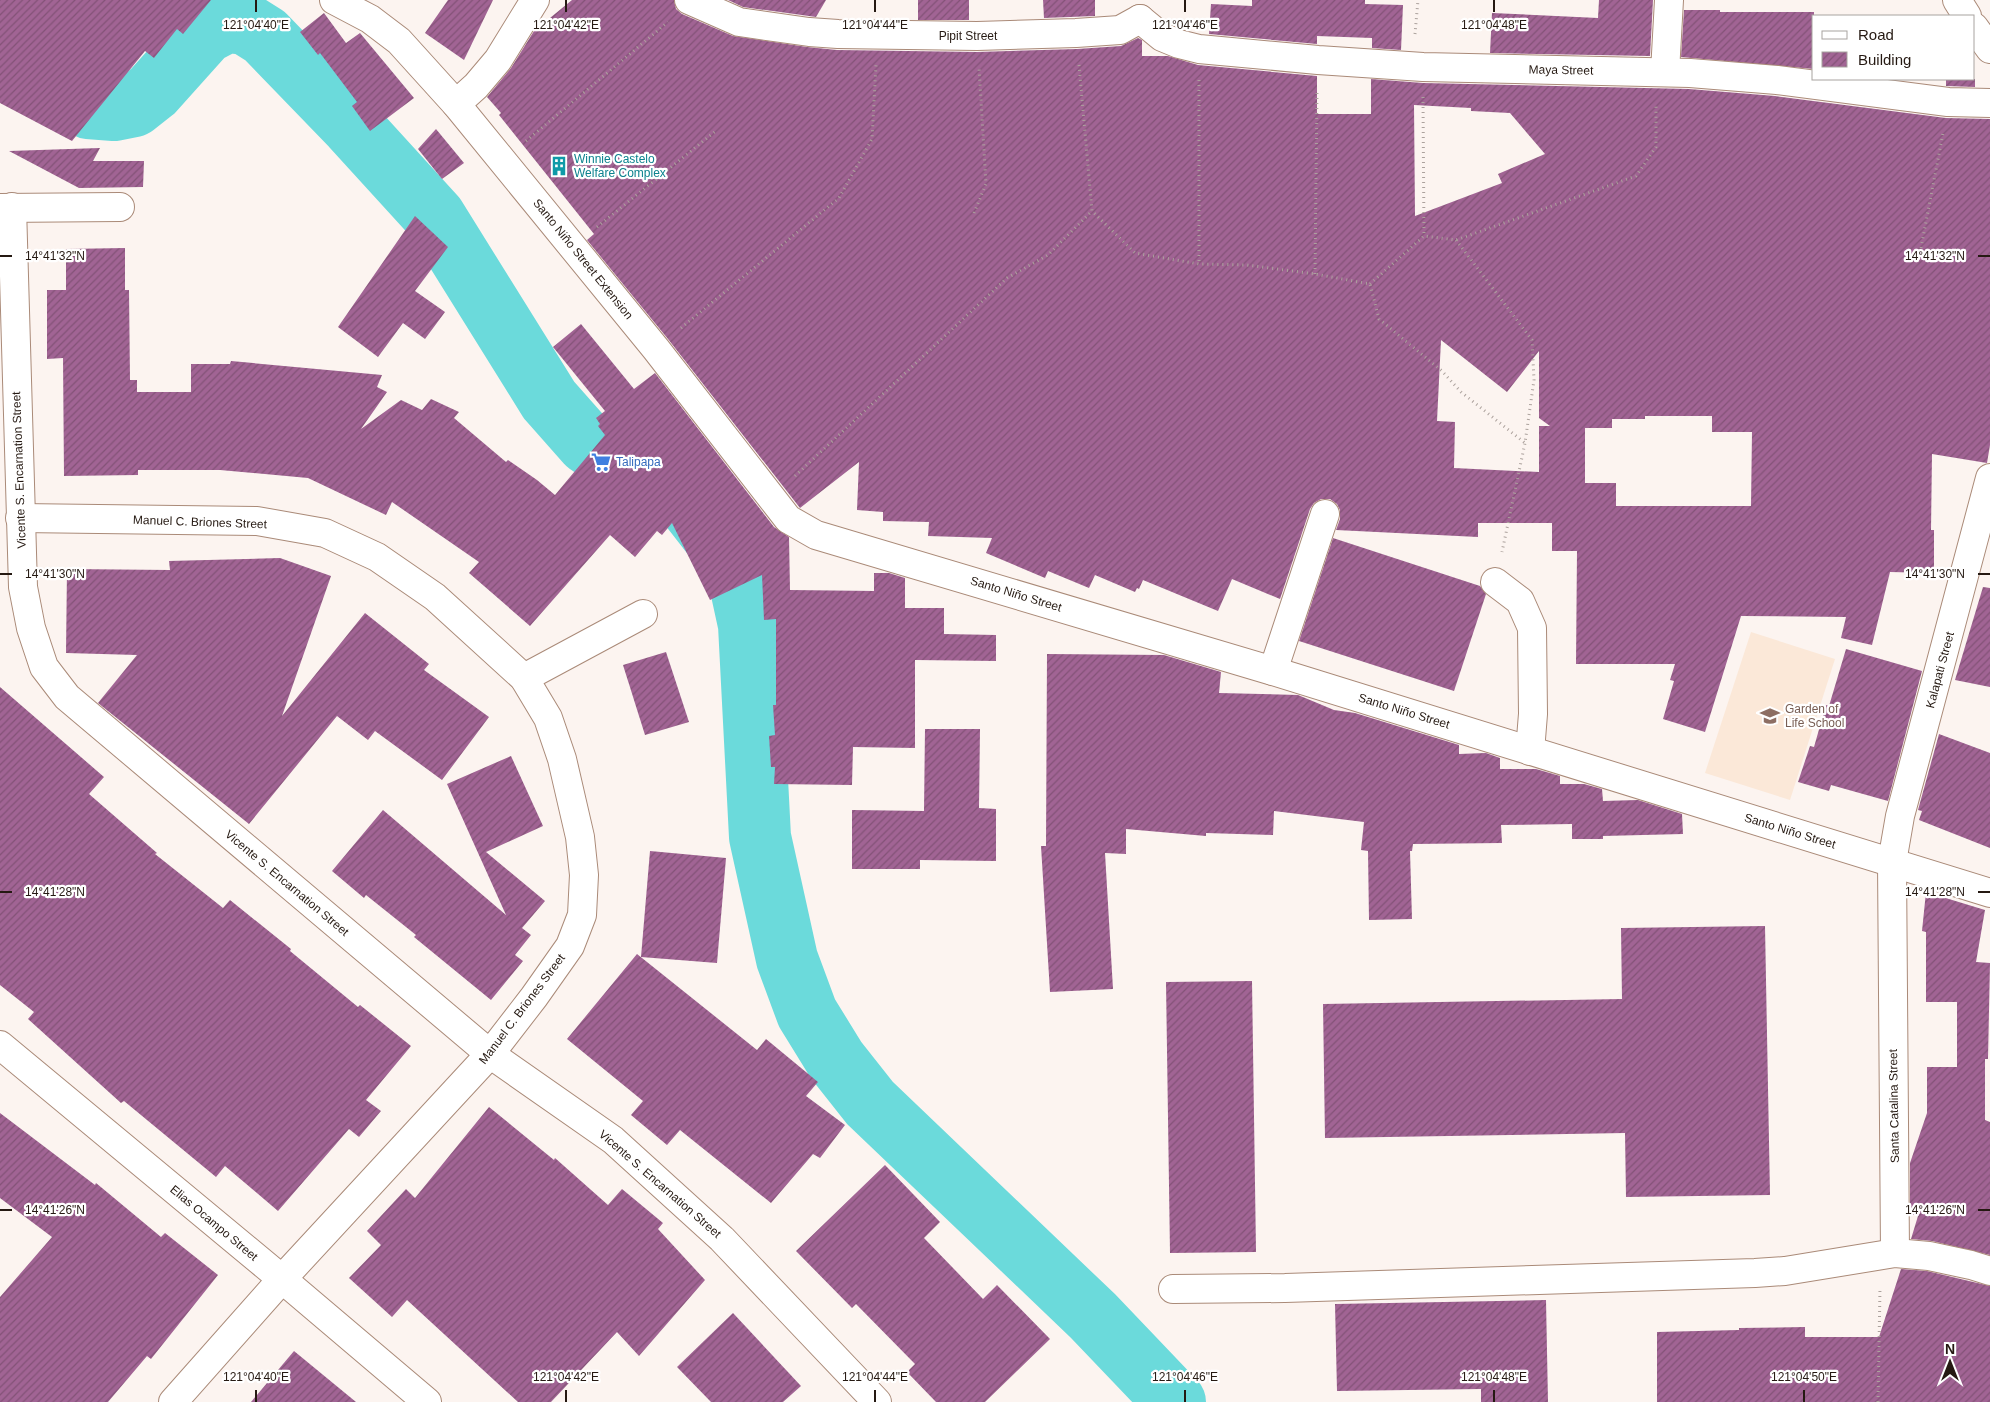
<svg xmlns="http://www.w3.org/2000/svg" width="1990" height="1402" font-family="Arial,sans-serif">
  <style>
    .education { fill: #fbe8d8 }
    .lines { fill: none; stroke-linecap: round; stroke-linejoin: round }
    .river { stroke: #6bdadb; stroke-width: 62 }
    .building { fill: url(#building-hatch); fill-rule: evenodd }
    .minor-casing { stroke: #aa8a78; stroke-width: 30 }
    .major-casing { stroke: #aa8a78; stroke-width: 30 }
    .path { stroke: #aca29d; stroke-width: 3; stroke-dasharray: 1 4; stroke-linecap: butt }
    .minor { stroke: #fff; stroke-width: 28 }
    .major { stroke: #fff; stroke-width: 28 }
    .ticks { fill: none; stroke: #251912; stroke-width: 2 }
    .labels { text-anchor: middle; stroke-width: 4.5; stroke-linejoin: round; paint-order: stroke }
    .street-label { font-size: 12px; fill: #251912; stroke: #fff }
    .culture-label { font-size: 12px; fill: #0d838f; stroke: #fff; text-anchor: start }
    .shop-label { font-size: 12px; fill: #366cbe; stroke: #fff; text-anchor: start }
    .education-label { font-size: 12px; fill: #785e54; stroke: #fff; text-anchor: start }
    .ticks-label { font-size: 12px; text-anchor: middle; fill: #251912; stroke: #fff; stroke-width: 4.5; stroke-linejoin: round; paint-order: stroke }
  </style>
  <defs>
    <pattern id="building-hatch" width="6" height="6" patternUnits="userSpaceOnUse" patternTransform="scale(1.25)"><rect width="6" height="6" fill="#a16494"/><path d="M-1 1l2-2M0 6l6-6M5 7l2-2" fill="none" stroke="#835277"/></pattern>
  </defs>
  <rect width="100%" height="100%" fill="#fcf4f0"/>
  <!-- education -->
  <polygon class="education" points="1751,632 1835,659 1790,800 1705,773"/>
  <g class="lines">
    <!-- river -->
    <polyline class="river" points="0,57 88,108 114,110 134,106 153,91 205,33 226,22 246,24 265,36 352,126 435,217 549,400 587,443 615,462 637,474 662,481 681,495 716,540 739,579 749,625 760,837 787,959 807,1013 836,1060 870,1103 1093,1316 1175,1402"/>
  </g>
  <!-- building -->
  <g class="building">
    <polygon points="0,0 211,0 183,34 177,29 154,58 145,51 72,141 0,103"/>
    <polygon points="448,0 493,0 464,60 425,33"/>
    <path d="M 572,0 L 674,0 L 676,9 L 682,14 L 733,36 L 807,47 L 837,50 L 977,52 L 1077,49 L 1121,46 L 1138,38 L 1142,40 L 1142,56 L 1168,56 L 1198,65 L 1317,76 L 1317,114 L 1371,114 L 1371,79 L 1423,83 L 1689,89 L 1775,96 L 1946,118 L 1990,119 L 1990,445 L 1987,463 L 1932,454 L 1931,530 L 1934,530 L 1934,573 L 1890,572 L 1872,645 L 1841,638 L 1846,617 L 1741,616 L 1705,732 L 1663,719 L 1674,681 L 1670,680 L 1675,664 L 1576,664 L 1577,551 L 1552,551 L 1552,523 L 1478,523 L 1478,537 L 1336,530 L 1340,519 L 1340,510 L 1337,504 L 1330,499 L 1321,499 L 1314,503 L 1310,509 L 1280,599 L 1232,579 L 1218,611 L 1143,580 L 1139,589 L 1137,588 L 1135,592 L 1095,575 L 1089,588 L 1048,571 L 1045,578 L 986,553 L 992,538 L 928,536 L 929,522 L 883,521 L 883,512 L 857,510 L 859,462 L 800,508 L 668,339 L 587,240 L 594,234 L 499,115 L 501,113 L 487,97 L 511,68 L 534,31 ZM 1414,105 L 1471,108 L 1471,111 L 1510,113 L 1545,154 L 1498,174 L 1502,183 L 1415,216 ZM 1441,340 L 1507,392 L 1539,351 L 1539,418 L 1550,426 L 1539,426 L 1539,472 L 1454,468 L 1455,422 L 1437,421 ZM 1645,416 L 1712,416 L 1712,432 L 1752,432 L 1751,506 L 1616,506 L 1616,483 L 1585,483 L 1585,428 L 1612,428 L 1612,419 L 1645,419 Z"/>
    <polygon points="728,0 826,0 816,17 743,7"/>
    <rect x="918" y="0" width="51" height="20"/>
    <polygon points="1043,0 1095,0 1095,16 1044,18"/>
    <polygon points="1252,0 1365,0 1365,4 1403,5 1401,50 1372,48 1372,38 1317,36 1317,44 1209,34 1211,4 1252,6"/>
    <polygon points="1599,0 1653,0 1650,56 1490,53 1492,13 1598,18"/>
    <polygon points="1684,10 1720,10 1720,12 1814,12 1814,69 1681,57"/>
    <polygon points="324,13 346,43 360,33 414,98 370,131 352,106 357,102 320,53 318,55 300,32"/>
    <polygon points="1946,79 1975,79 1975,87 1946,86"/>
    <polygon points="436,129 464,163 442,179 418,149"/>
    <polygon points="100,148 93,161 144,161 143,187 79,188 9,151"/>
    <polygon points="415,216 448,247 415,291 445,312 425,339 403,323 378,357 338,327"/>
    <polygon points="125,248 125,290 129,290 130,380 137,380 137,392 191,392 191,364 230,364 231,361 382,375 377,387 387,392 361,429 401,400 422,410 431,399 459,412 454,418 506,462 508,460 537,480 555,495 605,435 598,426 600,424 596,418 605,411 553,347 581,324 634,389 655,373 774,527 789,537 790,590 874,591 874,573 889,573 905,578 905,608 944,608 944,634 996,635 996,661 915,660 915,748 853,747 852,785 774,784 775,767 771,767 769,736 775,735 773,705 776,705 776,619 764,620 762,575 710,600 672,523 662,535 657,531 635,557 610,535 530,626 469,573 479,562 392,502 386,515 308,478 220,470 138,470 138,475 64,476 63,358 47,359 47,290 66,290 66,249"/>
    <polygon points="1333,538 1480,586 1486,594 1454,691 1299,641"/>
    <polygon points="280,558 331,576 282,716 365,613 429,664 424,670 489,717 442,780 375,731 368,740 337,716 249,824 98,703 137,655 66,653 67,569 170,570 169,561"/>
    <polygon points="1983,587 1990,588 1990,687 1955,680"/>
    <polygon points="1846,649 1922,671 1888,801 1831,785 1829,791 1798,782 1810,746 1814,747 1826,705 1829,706"/>
    <polygon points="666,652 689,722 645,735 623,665"/>
    <polygon points="1047,654 1164,655 1221,672 1219,693 1298,695 1334,710 1355,713 1459,745 1459,754 1486,753 1500,758 1500,769 1536,769 1560,776 1560,784 1584,784 1602,789 1603,801 1638,800 1682,814 1683,834 1603,836 1603,839 1572,839 1572,824 1501,825 1502,843 1413,844 1412,851 1410,851 1412,919 1369,920 1368,851 1361,850 1364,822 1274,811 1273,835 1206,833 1206,836 1126,829 1126,854 1105,853 1113,989 1050,992 1041,846 1046,846"/>
    <polygon points="0,687 104,777 89,794 157,853 155,854 223,908 230,900 291,949 290,951 358,1007 360,1005 411,1046 366,1100 381,1111 359,1137 349,1129 278,1211 225,1166 216,1177 124,1101 121,1103 28,1019 34,1012 0,985"/>
    <polygon points="925,729 980,729 979,808 996,809 996,861 920,860 920,869 852,869 852,810 924,811"/>
    <polygon points="1939,734 1990,753 1990,848 1919,820 1922,811 1918,810"/>
    <polygon points="511,756 543,826 486,852 545,901 522,928 531,935 515,955 523,961 491,1000 414,937 416,935 366,895 364,898 332,871 383,810 506,915 447,784"/>
    <polygon points="650,851 726,858 717,963 641,957"/>
    <polygon points="1926,892 1985,910 1976,962 1990,963 1988,1059 1985,1059 1985,1120 1990,1122 1990,1255 1932,1241 1911,1239 1918,1216 1910,1214 1910,1163 1927,1113 1927,1067 1957,1067 1957,1002 1926,1002 1926,932 1922,931"/>
    <polygon points="1765,926 1770,1195 1626,1197 1625,1133 1325,1138 1323,1004 1622,999 1621,928"/>
    <polygon points="637,954 757,1050 766,1039 818,1082 806,1096 845,1125 820,1158 813,1154 771,1203 680,1130 667,1145 631,1115 643,1101 567,1039"/>
    <polygon points="1252,981 1256,1252 1170,1253 1166,982"/>
    <polygon points="489,1107 554,1160 555,1158 608,1205 622,1189 663,1223 658,1229 705,1280 639,1356 617,1332 551,1402 518,1402 407,1300 392,1317 349,1278 381,1245 367,1231 406,1189 415,1198"/>
    <polygon points="0,1113 95,1185 96,1183 161,1237 165,1233 218,1275 151,1359 147,1356 108,1402 0,1402 0,1297 52,1237 0,1198"/>
    <polygon points="885,1165 940,1222 924,1238 983,1299 997,1285 1050,1339 985,1402 936,1402 907,1372 915,1364 856,1304 852,1308 796,1251"/>
    <polygon points="1901,1269 1927,1271 1990,1286 1990,1402 1657,1402 1657,1332 1739,1330 1739,1328 1805,1327 1805,1337 1879,1337"/>
    <polygon points="1546,1300 1548,1402 1481,1402 1481,1389 1337,1391 1335,1304"/>
    <polygon points="733,1313 801,1386 783,1402 711,1402 677,1367"/>
    <polygon points="294,1351 356,1402 251,1402"/>
  </g>
  <g class="lines">
    <defs>
      <g id="minor">
        <polyline points="689,0 739,22 809,32 838,34 977,36 1076,33 1120,30 1140,19"/>
        <polyline points="1957,0 1967,16"/>
        <polyline points="1140,19 1162,37 1179,44 1199,49 1318,60 1423,67 1690,73 1777,80 1948,102 1990,103"/>
        <polyline points="1974,27 1990,49"/>
        <polyline points="1665,72 1669,0"/>
        <polyline points="456,104 476,86 498,60 535,0"/>
        <polyline points="12,207 23,587 31,628 44,667 67,697 490,1054 613,1140 722,1239 877,1402"/>
        <polyline points="0,208 120,207"/>
        <polyline points="20,518 257,521 325,533 377,557 435,597 524,678 548,718 562,759 580,837 584,875 582,915 570,946 534,997 490,1054 282,1279 173,1402"/>
        <polyline points="1495,582 1520,601 1532,628 1533,714 1530,751"/>
        <polyline points="1273,671 1325,514"/>
        <polyline points="524,678 643,614"/>
        <polyline points="0,1045 282,1279 427,1402"/>
        <polyline points="1895,1253 1892,862 1900,816 1990,478"/>
        <polyline points="1173,1289 1285,1288 1755,1273 1785,1271 1895,1253 1929,1256 1971,1265 1990,1271"/>
      </g>
      <polyline id="major" points="334,0 370,19 399,41 456,104 656,349 788,519 816,535 1273,671 1990,893"/>
    </defs>
    <!-- minor casing -->
    <use href="#minor" class="minor-casing"/>
    <!-- major casing -->
    <use href="#major" class="major-casing"/>
    <!-- path -->
    <g class="path">
      <polyline points="1415,34 1418,0"/>
      <polyline points="1079,65 1092,211 1135,253 1199,264 1247,265 1315,274 1370,284 1379,319 1442,371 1461,392 1525,443"/>
      <polyline points="1199,80 1199,263"/>
      <polyline points="1423,97 1424,236"/>
      <polyline points="526,141 668,22"/>
      <polyline points="974,213 986,184 979,67"/>
      <polyline points="597,227 717,130"/>
      <polyline points="1456,240 1532,340 1534,380 1525,443 1502,552"/>
      <polyline points="1921,248 1943,133"/>
      <polyline points="1315,274 1317,91"/>
      <polyline points="1370,284 1424,236 1456,240 1636,176 1656,147 1656,103"/>
      <polyline points="681,328 839,198 872,139 876,65"/>
      <polyline points="795,476 1007,278 1048,255 1092,211"/>
      <polyline points="1878,1402 1880,1288"/>
    </g>
    <!-- minor -->
    <use href="#minor" class="minor"/>
    <!-- major -->
    <use href="#major" class="major"/>
  </g>
  <!-- ticks -->
  <path class="ticks" d="M 256,0 L 256,12M 566,0 L 566,12M 875,0 L 875,12M 1185,0 L 1185,12M 1494,0 L 1494,12M 0,256 L 12,256M 1978,256 L 1990,256M 0,574 L 12,574M 1978,574 L 1990,574M 0,892 L 12,892M 1978,892 L 1990,892M 0,1210 L 12,1210M 1978,1210 L 1990,1210M 256,1390 L 256,1402M 566,1390 L 566,1402M 875,1390 L 875,1402M 1185,1390 L 1185,1402M 1494,1390 L 1494,1402M 1804,1390 L 1804,1402"/>
  <!-- icons -->
  <defs>
    <symbol id="building-bare" viewBox="-9 -9 18 18"><path d="M-4-6H4V6H1V3H-1V6H-4ZM-2.5-4.3h1.7v1.8h-1.7ZM.8-4.3h1.7v1.8H.8ZM-2.5-1h1.7V.8h-1.7ZM.8-1h1.7V.8H.8Z" fill="#0f9aa8" stroke="#fff" stroke-width="2.5" paint-order="stroke"/></symbol>
    <symbol id="supermarket-bare" viewBox="-9 -9 18 18"><path d="M-6-5.5h2.5l.6 2H6L4.5 2H-2.5L-4.4-4H-6ZM-1.5 3.2a1.3 1.3 0 1 0 .1 0ZM3 3.2a1.3 1.3 0 1 0 .1 0Z" fill="#3f7fe0" stroke="#fff" stroke-width="2.5" paint-order="stroke"/></symbol>
    <symbol id="school-bare" viewBox="-9 -9 18 18"><path d="M0-5L7-2L0 1L-7-2ZM-4 1L0 2.5L4 1V4Q0 6-4 4Z" fill="#8d6e63" stroke="#fff" stroke-width="2.5" paint-order="stroke"/></symbol>
  </defs>
  <g fill-rule="evenodd">
    <use href="#building-bare" x="545" y="152" width="28" height="28"/>
    <use href="#supermarket-bare" x="587" y="448" width="28" height="28"/>
    <use href="#school-bare" x="1756" y="702" width="28" height="28"/>
  </g>
  <g class="labels">
    <!-- street labels -->
    <g class="street-label">
      <text x="968" y="40">Pipit Street</text>
      <text transform="translate(1561 70) rotate(1)" y="4">Maya Street</text>
      <text transform="translate(583 259) rotate(51)" y="4">Santo Niño Street Extension</text>
      <text transform="translate(19 470) rotate(-92)" y="4">Vicente S. Encarnation Street</text>
      <text transform="translate(200 522) rotate(2)" y="4">Manuel C. Briones Street</text>
      <text transform="translate(1016 594) rotate(17)" y="4">Santo Niño Street</text>
      <text transform="translate(1940 670) rotate(-75)" y="4">Kalapati Street</text>
      <text transform="translate(1404 711) rotate(17)" y="4">Santo Niño Street</text>
      <text transform="translate(1790 831) rotate(17)" y="4">Santo Niño Street</text>
      <text transform="translate(287 883) rotate(40)" y="4">Vicente S. Encarnation Street</text>
      <text transform="translate(522 1009) rotate(-53)" y="4">Manuel C. Briones Street</text>
      <text transform="translate(1894 1106) rotate(-91)" y="4">Santa Catalina Street</text>
      <text transform="translate(660 1184) rotate(41)" y="4">Vicente S. Encarnation Street</text>
      <text transform="translate(214 1223) rotate(40)" y="4">Elias Ocampo Street</text>
    </g>
    <!-- culture labels -->
    <g class="culture-label">
      <text x="574" y="163">Winnie Castelo<tspan x="574" dy="14">Welfare Complex</tspan></text>
    </g>
    <!-- shop labels -->
    <g class="shop-label">
      <text x="616" y="466">Talipapa</text>
    </g>
    <!-- education labels -->
    <g class="education-label">
      <text x="1785" y="713">Garden of<tspan x="1785" dy="14">Life School</tspan></text>
    </g>
  </g>
  <g class="ticks-label">
    <text x="256" y="29">121°04'40"E</text>
    <text x="566" y="29">121°04'42"E</text>
    <text x="875" y="29">121°04'44"E</text>
    <text x="1185" y="29">121°04'46"E</text>
    <text x="1494" y="29">121°04'48"E</text>
    <text x="55" y="260">14°41'32"N</text>
    <text x="1935" y="260">14°41'32"N</text>
    <text x="55" y="578">14°41'30"N</text>
    <text x="1935" y="578">14°41'30"N</text>
    <text x="55" y="896">14°41'28"N</text>
    <text x="1935" y="896">14°41'28"N</text>
    <text x="55" y="1214">14°41'26"N</text>
    <text x="1935" y="1214">14°41'26"N</text>
    <text x="256" y="1381">121°04'40"E</text>
    <text x="566" y="1381">121°04'42"E</text>
    <text x="875" y="1381">121°04'44"E</text>
    <text x="1185" y="1381">121°04'46"E</text>
    <text x="1494" y="1381">121°04'48"E</text>
    <text x="1804" y="1381">121°04'50"E</text>
  </g>
  <!-- legend -->
  <rect x="1812" y="15" width="162" height="65" fill="#ffffff" stroke="#a8a3a0"/>
  <rect x="1822" y="31" width="25" height="8" fill="#ffffff" stroke="#a8a3a0"/>
  <text x="1858" y="40" font-size="15" fill="#251912">Road</text>
  <rect x="1822" y="52" width="25" height="15" fill="url(#building-hatch)" stroke="#a8a3a0"/>
  <text x="1858" y="65" font-size="15" fill="#251912">Building</text>
  <!-- north arrow -->
  <g transform="translate(1950 1362)" stroke="#ffffff" stroke-width="4" paint-order="stroke">
  <path d="M0-4L9 19L0 12L-9 19Z" fill="#251912"/>
  <text y="-8" font-size="14" font-weight="bold" text-anchor="middle" fill="#251912">N</text>
  </g>
</svg>
